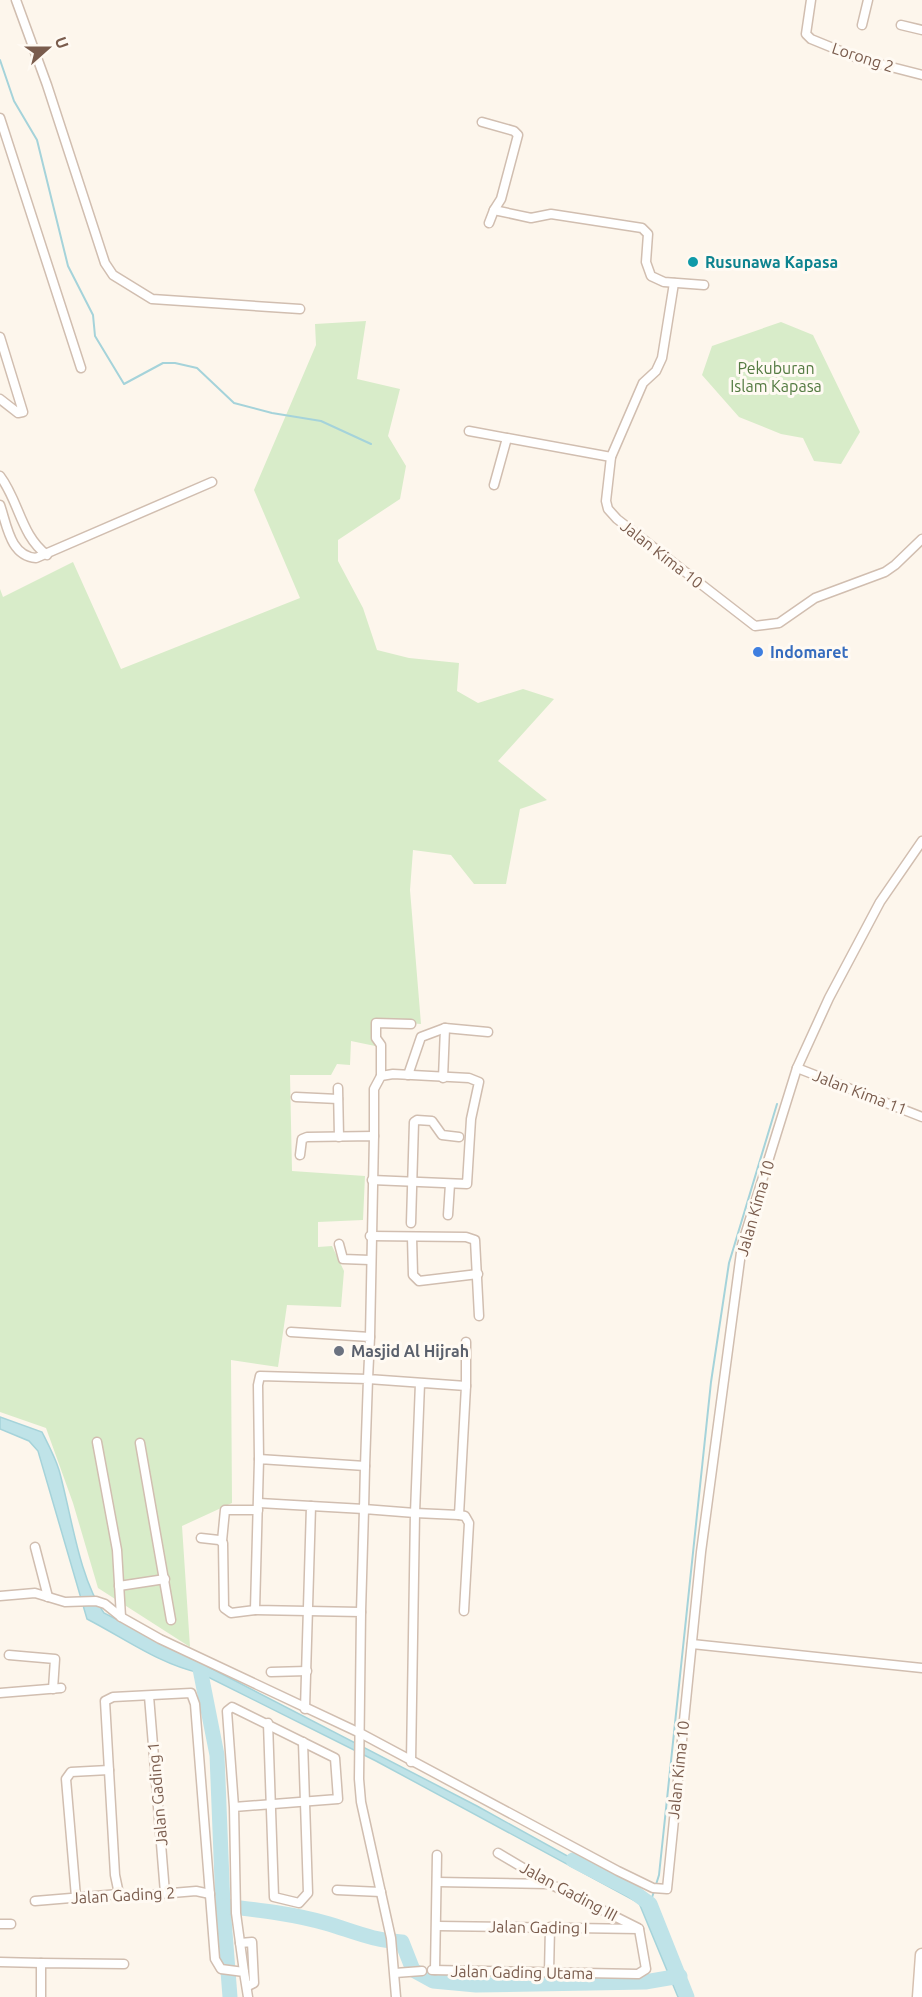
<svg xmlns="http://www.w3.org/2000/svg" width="922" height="1997" font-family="Ubuntu,sans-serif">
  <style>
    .green { fill: #d8ecc9 }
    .water { fill: #bfe3e8; stroke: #a5d3da; stroke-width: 1.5 }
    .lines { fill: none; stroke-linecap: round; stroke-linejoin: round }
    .stream { stroke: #a5d3da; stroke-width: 2 }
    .river { stroke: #bfe3e8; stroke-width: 15 }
    .street-casing { stroke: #d1beb0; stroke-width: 11 }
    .secondary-casing { stroke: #d6c0b0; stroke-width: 15 }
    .street { stroke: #fff; stroke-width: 8 }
    .secondary { stroke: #fff; stroke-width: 12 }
    .culture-dot { fill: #0f9aa8; stroke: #fffaf3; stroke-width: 2 }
    .shop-dot { fill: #3f7fe0; stroke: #fffaf3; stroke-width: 2 }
    .worship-dot { fill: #6b7280; stroke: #fffaf3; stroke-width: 2 }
    .labels { text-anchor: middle; stroke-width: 6; stroke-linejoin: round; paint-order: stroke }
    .street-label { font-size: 16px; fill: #7a5c4d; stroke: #fffaf3 }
    .culture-label { font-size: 16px; font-weight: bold; fill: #0d838f; stroke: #fffaf3; text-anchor: start }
    .park-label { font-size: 16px; fill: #537a41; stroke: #fffaf3 }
    .shop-label { font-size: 16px; font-weight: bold; fill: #366cbe; stroke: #fffaf3; text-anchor: start }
    .worship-label { font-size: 16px; font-weight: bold; fill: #5b616d; stroke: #fffaf3; text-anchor: start }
  </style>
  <rect width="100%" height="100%" fill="#fdf6ec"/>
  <!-- green -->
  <g class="green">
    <polygon points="366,321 357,379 400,389 388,436 406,466 400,499 338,540 338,561 363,608 377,650 409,658 459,663 457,691 478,703 523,689 554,699 498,761 547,800 520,809 506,884 474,884 451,855 413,850 410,890 421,1024 378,1021 380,1047 351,1041 350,1065 337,1064 331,1075 290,1075 292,1171 365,1176 363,1220 318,1222 318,1247 332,1246 344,1271 341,1307 287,1305 278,1367 231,1360 232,1503 182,1526 190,1647 98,1588 73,1503 46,1428 0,1412 0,589 3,597 73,562 121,669 300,598 254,490 316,345 315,324"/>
    <polygon points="781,322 813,335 860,432 841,464 814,461 803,438 781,434 739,417 702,375 712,346"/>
  </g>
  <!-- water -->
  <path class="water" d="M 0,1417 L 42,1432 C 48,1444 55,1457 59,1470 C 71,1512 79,1579 104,1613 L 477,1806 L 647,1900 L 689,1997 L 678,1997 L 639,1903 L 376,1761 L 200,1673 C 159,1664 124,1638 87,1619 L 38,1451 L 29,1441 L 0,1429 Z"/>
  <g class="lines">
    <!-- stream -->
    <g class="stream">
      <polyline points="0,60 14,101 37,140 68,266 93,315 95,336 124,384 163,363 175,363 197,368 234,403 272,413 321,421 371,444"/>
      <polyline points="650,1904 659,1875 711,1382 729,1263 777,1104"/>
    </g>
    <!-- river -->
    <g class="river">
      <polyline points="200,1669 217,1755 223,1906 230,1997"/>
      <polyline points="573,1860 631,1890 650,1904 687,1997"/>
      <path d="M 223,1906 C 259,1910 295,1914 329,1924 C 355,1932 375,1941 402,1942 L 413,1970 L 433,1981 L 476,1985 L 645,1982 L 680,1976"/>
    </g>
    <defs>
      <g id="street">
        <polyline points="16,0 47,85 105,263 113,275 152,299 300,309"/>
        <polyline points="811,0 806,34 811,39 860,59 922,75"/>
        <polyline points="862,25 868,0"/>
        <polyline points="901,25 922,30"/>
        <polyline points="0,118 81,368"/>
        <polyline points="482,122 514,131 518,135 501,199 494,210"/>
        <polyline points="489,223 494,210 531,218 551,214 642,228 648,234 646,262 651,276 664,282 704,285"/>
        <polyline points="674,283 662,358 656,371 643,383 611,457 606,501 608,509 617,519 755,626 779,623 815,598 885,572 895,565 922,539"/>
        <polyline points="0,337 23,412 18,413 0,399"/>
        <polyline points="469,431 611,457"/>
        <path d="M 0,476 C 19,501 21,536 47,555"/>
        <polyline points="494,485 507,438"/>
        <path d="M 0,505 C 7,525 10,556 36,558 L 212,482"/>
        <polyline points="797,1068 922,1117"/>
        <polyline points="408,1075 421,1037 445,1028 488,1032"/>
        <polyline points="381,1076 381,1045 376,1038 376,1023 411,1024"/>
        <polyline points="443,1078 445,1028"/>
        <polyline points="338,1088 339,1137"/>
        <polyline points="296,1097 338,1099"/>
        <polyline points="300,1155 302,1139 307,1137 374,1136 370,1337"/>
        <polyline points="372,1180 467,1184 471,1119 479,1082 469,1078 393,1074 381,1076 374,1089 374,1136"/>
        <polyline points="448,1215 450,1184"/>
        <polyline points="411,1223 414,1122 417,1120 432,1121 442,1135 459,1137"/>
        <polyline points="370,1236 466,1237 475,1240 479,1316"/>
        <polyline points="412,1237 413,1275 419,1281 478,1274"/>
        <polyline points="339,1244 343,1259 370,1260"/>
        <polyline points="291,1332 370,1337 368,1379 466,1386 459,1515 415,1513 420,1383"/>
        <polyline points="466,1386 466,1342"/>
        <polyline points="97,1442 117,1550 121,1617"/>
        <polyline points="140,1443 171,1620"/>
        <polyline points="259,1459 258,1385 260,1376 368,1379 365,1466"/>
        <polyline points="259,1503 311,1506 305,1709"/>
        <polyline points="311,1506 364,1509 365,1466 259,1459 255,1610 361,1612 359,1779 361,1802 391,1938 396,1997"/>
        <polyline points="459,1515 465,1516 469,1523 464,1611"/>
        <polyline points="201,1538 219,1540 223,1543 224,1608 231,1613 255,1610"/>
        <polyline points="222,1541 225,1510 258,1510"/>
        <polyline points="35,1547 48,1597"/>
        <polyline points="119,1586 165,1579"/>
        <polyline points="0,1596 35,1593 65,1602 96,1601 105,1604 121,1617 160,1639 362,1734 618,1871 653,1888 667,1889 701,1552 742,1245 797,1068 829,998 880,902 922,841"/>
        <polyline points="361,1612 364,1509 415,1513 411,1762"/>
        <polyline points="692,1644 922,1668"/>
        <polyline points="9,1655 55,1659 53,1689"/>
        <polyline points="271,1672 307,1671"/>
        <polyline points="0,1693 61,1688"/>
        <polyline points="149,1696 165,1893"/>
        <polyline points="268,1723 274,1897 299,1903 308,1893 303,1742"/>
        <polyline points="234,1807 338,1799 335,1758 232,1707 227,1711 234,1807 236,1913 244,1972"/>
        <polyline points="498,1853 550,1884 638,1928"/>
        <polyline points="437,1882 548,1884"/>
        <polyline points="337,1890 381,1892"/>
        <polyline points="119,1894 115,1875 105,1701 113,1697 191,1693 195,1704 215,1959 221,1969 244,1972 248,1997"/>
        <polyline points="76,1897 66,1779 71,1772 109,1770"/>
        <polyline points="35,1901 119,1894 124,1897 196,1891 210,1894"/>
        <polyline points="0,1924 11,1924"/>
        <polyline points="438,1926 639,1929"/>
        <polyline points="240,1943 252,1942 254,1983 248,1986"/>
        <polyline points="0,1962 41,1963"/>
        <polyline points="432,1970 638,1974 646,1969 639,1929"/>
        <polyline points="435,1970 437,1855"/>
        <polyline points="395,1973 422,1971"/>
        <polyline points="549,1973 550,1927"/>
        <polyline points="41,1997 41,1963 124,1964"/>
      </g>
      <polyline id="secondary" points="919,1997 922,1955"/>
    </defs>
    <!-- street casing -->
    <use href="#street" class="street-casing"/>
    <!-- secondary casing -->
    <use href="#secondary" class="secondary-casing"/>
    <!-- street -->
    <use href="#street" class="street"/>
    <!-- secondary -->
    <use href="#secondary" class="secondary"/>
  </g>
  <!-- markers -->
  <circle class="culture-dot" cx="693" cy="262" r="6"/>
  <circle class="shop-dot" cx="758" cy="652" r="6"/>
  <circle class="worship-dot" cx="339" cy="1351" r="6"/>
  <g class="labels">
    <!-- street labels -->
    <g class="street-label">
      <text transform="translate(863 57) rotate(18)" y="6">Lorong 2</text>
      <text transform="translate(662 554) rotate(38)" y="6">Jalan Kima 10</text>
      <text transform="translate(860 1092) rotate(21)" y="6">Jalan Kima 11</text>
      <text transform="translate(755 1208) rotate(-74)" y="6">Jalan Kima 10</text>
      <text transform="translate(678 1770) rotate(-84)" y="6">Jalan Kima 10</text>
      <text transform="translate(157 1794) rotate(-95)" y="6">Jalan Gading 1</text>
      <text transform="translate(569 1891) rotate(28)" y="6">Jalan Gading III</text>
      <text transform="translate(123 1895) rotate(-3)" y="6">Jalan Gading 2</text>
      <text transform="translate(538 1927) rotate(1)" y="6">Jalan Gading I</text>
      <text transform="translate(522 1972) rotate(1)" y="6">Jalan Gading Utama</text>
    </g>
    <!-- culture labels -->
    <g class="culture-label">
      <text x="705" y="268">Rusunawa Kapasa</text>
    </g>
    <!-- park labels -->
    <g class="park-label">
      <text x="776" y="374">Pekuburan<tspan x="776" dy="18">Islam Kapasa</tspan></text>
    </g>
    <!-- shop labels -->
    <g class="shop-label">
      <text x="770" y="658">Indomaret</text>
    </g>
    <!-- worship labels -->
    <g class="worship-label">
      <text x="351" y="1357">Masjid Al Hijrah</text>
    </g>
  </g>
  <!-- north arrow -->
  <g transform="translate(48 48) rotate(69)" stroke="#fffaf3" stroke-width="4.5" paint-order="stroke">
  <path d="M0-4.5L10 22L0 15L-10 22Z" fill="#7a5c4d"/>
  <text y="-9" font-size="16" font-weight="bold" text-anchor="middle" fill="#7a5c4d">U</text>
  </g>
</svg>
